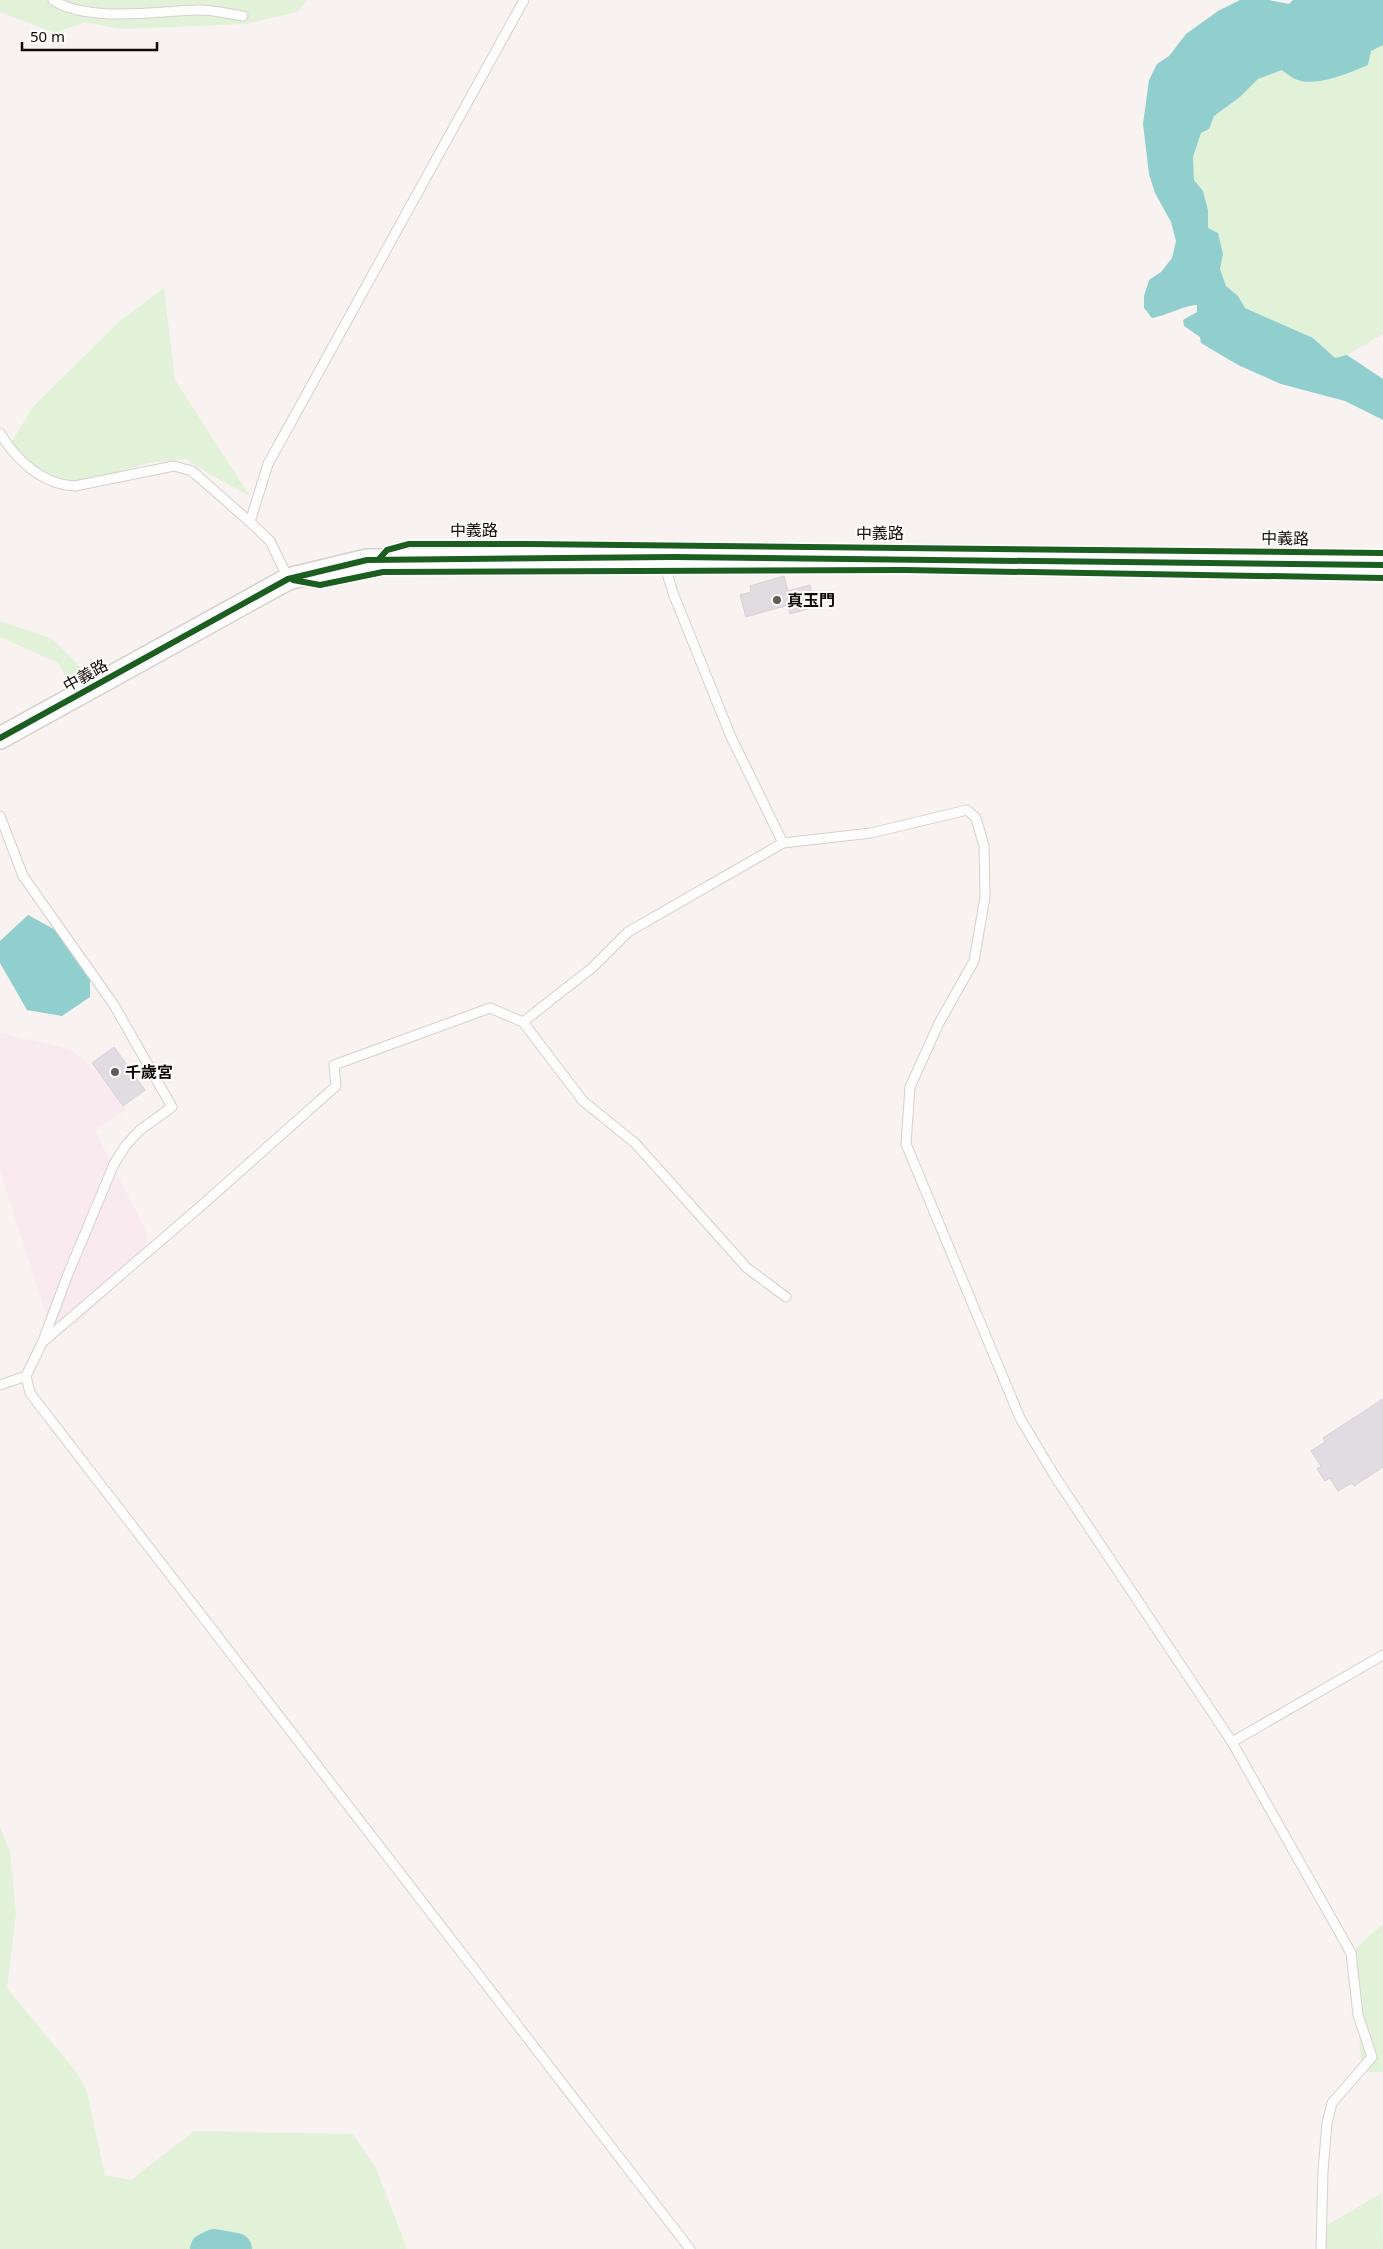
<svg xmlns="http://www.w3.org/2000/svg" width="1383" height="2249" font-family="'Noto Sans','Noto Sans TC',sans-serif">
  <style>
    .industrial { fill: #f9eaef }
    .green { fill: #e1f2d9 }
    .water { fill: #90cfce }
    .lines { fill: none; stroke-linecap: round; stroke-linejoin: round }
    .river { stroke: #90cfce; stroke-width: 32 }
    .building { fill: #e1dce2; stroke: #d5d2d6 }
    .service-casing { stroke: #d6d0cc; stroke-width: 11 }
    .tertiary-casing { stroke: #d6d0cc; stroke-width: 24 }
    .service { stroke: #fefdfd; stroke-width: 9 }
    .tertiary { stroke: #fefdfd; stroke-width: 21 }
    .cycleway-casing { stroke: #fff; stroke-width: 9 }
    .cycleway { stroke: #1b5e20; stroke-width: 6 }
    .poi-dot { fill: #625b57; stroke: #fff; stroke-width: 2 }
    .labels { text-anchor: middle; stroke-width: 4; stroke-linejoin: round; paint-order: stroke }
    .street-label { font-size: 16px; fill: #110905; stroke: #fff }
    .poi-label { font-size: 16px; font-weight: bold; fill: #110905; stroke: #fff; text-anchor: start }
  </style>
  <rect width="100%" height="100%" fill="#f8f3f0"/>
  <!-- industrial -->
  <polygon class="industrial" points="0,1033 70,1049 93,1068 126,1110 95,1131 145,1229 150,1253 77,1324 49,1324 0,1171"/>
  <!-- green -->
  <g class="green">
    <polygon points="0,0 308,0 297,12 246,24 120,29 85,22 55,33 0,12"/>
    <polygon points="1383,45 1383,334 1347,355 1335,358 1313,338 1245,308 1238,296 1226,286 1219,269 1223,254 1218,233 1208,228 1208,210 1203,191 1194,180 1193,157 1201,133 1209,129 1214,116 1240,97 1258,79 1282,70 1296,80 1310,82 1341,76 1371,51"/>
    <polygon points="164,288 175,380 250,496 211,475 186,459 150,463 59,488 31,471 8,448 33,407 119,322"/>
    <polygon points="0,621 51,638 89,676 70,686 58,663 0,637"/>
    <polygon points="0,1827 10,1851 16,1914 7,1988 77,2073 87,2091 105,2175 131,2180 194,2131 353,2134 376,2168 407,2249 0,2249"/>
    <polygon points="1383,1924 1383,2072 1362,2072 1352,1952"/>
    <polygon points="1382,2193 1383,2249 1326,2249 1322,2228"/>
  </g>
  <!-- water -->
  <g class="water">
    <path d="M 1240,0 L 1269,0 L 1289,4 L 1293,0 L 1383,0 L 1383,45 L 1371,51 L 1368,65 C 1349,73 1315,88 1295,79 C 1291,77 1286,73 1282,70 L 1258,79 L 1240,97 L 1214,116 L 1209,129 L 1201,133 L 1193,157 L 1194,180 L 1203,191 L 1208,210 L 1208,228 L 1218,233 L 1223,254 L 1220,269 L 1226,286 L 1238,296 L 1245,308 L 1313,338 L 1335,358 L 1347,355 L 1383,379 L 1383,420 L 1345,401 L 1281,384 L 1238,365 L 1201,343 L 1200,337 L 1184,326 L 1183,320 L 1197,312 L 1197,305 C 1186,305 1165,316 1152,318 L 1144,308 L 1144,296 L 1149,280 L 1161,272 L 1172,258 L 1176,241 L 1171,222 L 1155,193 L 1149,174 L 1143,124 L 1149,80 L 1157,64 L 1169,56 L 1186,34 L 1218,11 Z"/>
    <polygon points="28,915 61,933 90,972 90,997 62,1016 27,1010 0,963 0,941"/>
  </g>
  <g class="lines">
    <!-- river -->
    <polyline class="river" points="206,2249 214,2245 236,2249"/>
  </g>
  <!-- building -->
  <g class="building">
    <polygon points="784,576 788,591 810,585 815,607 790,614 788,605 746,617 740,595 751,592 750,586"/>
    <polygon points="114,1047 145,1090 123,1106 92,1063"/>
    <polygon points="1383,1399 1383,1467 1354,1486 1352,1483 1338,1491 1330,1478 1325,1481 1317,1469 1321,1466 1311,1451 1325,1442 1323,1438"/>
  </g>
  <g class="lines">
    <defs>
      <g id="service">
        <path d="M 53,0 C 87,23 157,11 197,10 C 212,9 228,14 243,16"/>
        <path d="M 0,433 C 16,460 43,485 75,486 L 174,466 L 192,471 L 250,522"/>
        <polyline points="672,557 666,570 673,593 731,737 783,843 871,833 967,810 976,818 984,846 985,897 974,961 939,1023 910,1087 906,1144 1020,1418 1054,1475 1232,1742 1351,1953 1358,2015 1372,2057 1332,2103 1327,2123 1323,2171 1321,2249"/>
        <polyline points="288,578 270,541 250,522 268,464 524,0"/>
        <polyline points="0,816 23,876 114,1005 172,1107 140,1130 126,1145 114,1164 68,1274 43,1341 26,1376 30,1393 690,2249"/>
        <polyline points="523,1022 593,967 628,932 783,843"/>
        <polyline points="45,1340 201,1206 336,1086 334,1065 490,1008 523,1022 583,1101 635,1143 747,1268 786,1297"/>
        <polyline points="0,1385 26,1376"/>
        <polyline points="1232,1742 1383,1655"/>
      </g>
      <polyline id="tertiary" points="0,738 288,579 367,560 673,557 1383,565"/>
    </defs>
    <!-- service casing -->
    <use href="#service" class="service-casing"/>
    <!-- tertiary casing -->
    <use href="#tertiary" class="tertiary-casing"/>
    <!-- service -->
    <use href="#service" class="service"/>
    <!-- tertiary -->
    <use href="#tertiary" class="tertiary"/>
    <defs>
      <g id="cycleway">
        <polyline points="380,558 387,550 409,544 528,544 1383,553"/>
        <polyline points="293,580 320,585 383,572 904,570 1383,578"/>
        <polyline points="0,738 288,579 367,560 673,557 1383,565"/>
      </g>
    </defs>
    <!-- cycleway casing -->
    <use href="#cycleway" class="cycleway-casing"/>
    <!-- cycleway -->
    <use href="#cycleway" class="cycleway"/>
  </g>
  <!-- markers -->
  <g class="poi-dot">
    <circle cx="777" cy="600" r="5"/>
    <circle cx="115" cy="1072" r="5"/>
  </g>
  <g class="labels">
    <!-- street labels -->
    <g class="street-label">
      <text x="474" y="536">中義路</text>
      <text x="880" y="539">中義路</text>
      <text transform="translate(1285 538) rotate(1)" y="6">中義路</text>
      <text transform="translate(85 675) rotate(-29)" y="6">中義路</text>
    </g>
    <!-- poi labels -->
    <g class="poi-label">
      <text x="787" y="606">真玉門</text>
      <text x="125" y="1078">千歲宮</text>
    </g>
  </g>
  <!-- scale -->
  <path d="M22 42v8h135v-8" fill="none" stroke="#110905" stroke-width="2.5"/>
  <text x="30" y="42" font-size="15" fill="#110905" stroke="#ffffff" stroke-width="4" paint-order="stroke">50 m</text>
</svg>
